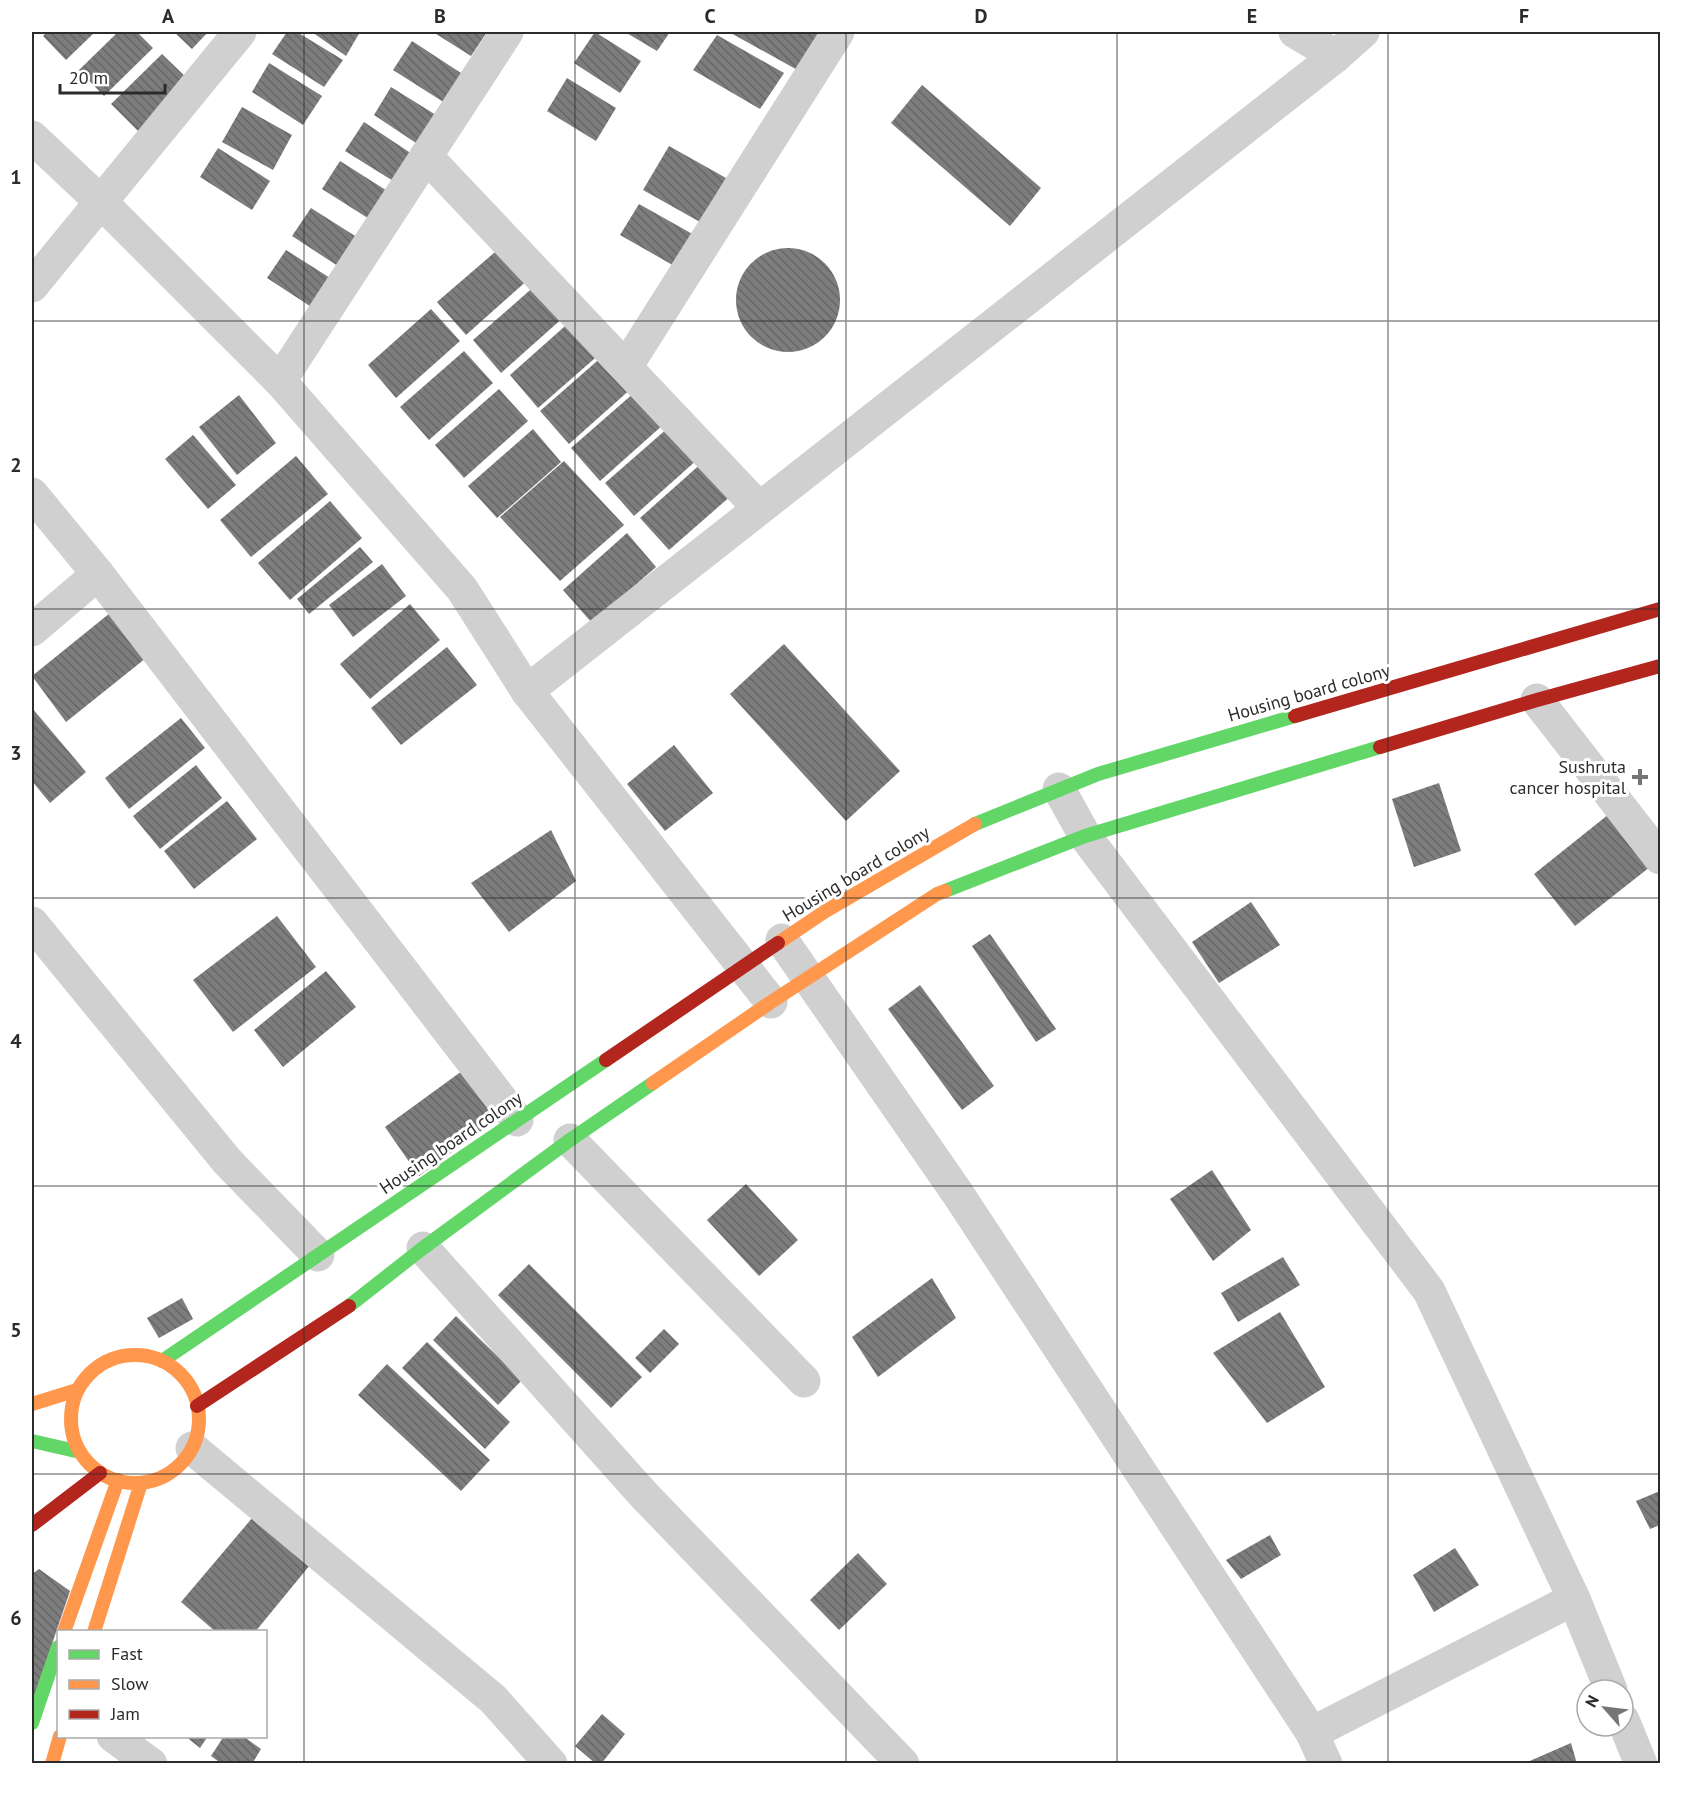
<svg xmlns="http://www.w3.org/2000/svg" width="1692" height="1795" font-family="'PT Sans',sans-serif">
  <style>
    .building { fill: url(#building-back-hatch) }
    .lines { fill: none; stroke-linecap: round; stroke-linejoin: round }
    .street { stroke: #d0d0d0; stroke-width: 33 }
    .fast { stroke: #63d668; stroke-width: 14 }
    .slow { stroke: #ff974d; stroke-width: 14 }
    .jam { stroke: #b3261e; stroke-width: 14 }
    .grid { fill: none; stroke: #2b2b2b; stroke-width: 1.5; stroke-opacity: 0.55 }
    .poi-dot { fill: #757575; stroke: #fff; stroke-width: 2 }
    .labels { text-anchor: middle; stroke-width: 6; stroke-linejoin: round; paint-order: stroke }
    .street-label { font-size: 18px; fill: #2b2b2b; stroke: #fff }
    .poi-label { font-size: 18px; fill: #2b2b2b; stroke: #fff; text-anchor: end }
    .neatline { fill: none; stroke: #2b2b2b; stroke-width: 2 }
    .grid-label { font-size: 20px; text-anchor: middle; font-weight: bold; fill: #2b2b2b }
  </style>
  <defs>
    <pattern id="building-back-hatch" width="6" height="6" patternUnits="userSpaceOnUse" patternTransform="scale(1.5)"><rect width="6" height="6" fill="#7d7d7d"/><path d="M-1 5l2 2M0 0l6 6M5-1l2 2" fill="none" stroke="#676767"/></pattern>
  </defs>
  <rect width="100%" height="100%" fill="#fff"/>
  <!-- building -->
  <g class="building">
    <polygon points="47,32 95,32 66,60 43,36"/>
    <polygon points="118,32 137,32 153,48 104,96 79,70"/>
    <polygon points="174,32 208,32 192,49"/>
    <polygon points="287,32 297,32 343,60 324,87 272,54"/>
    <polygon points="312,32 360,32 346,56"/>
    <polygon points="433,32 487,32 471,56"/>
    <polygon points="595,32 641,61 620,93 574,63"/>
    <polygon points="625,32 670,32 657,51"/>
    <polygon points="729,32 823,32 801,72"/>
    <polygon points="717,35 784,73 760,109 693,70"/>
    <polygon points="412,41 464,75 445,103 393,70"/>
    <polygon points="162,54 192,83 142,135 111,104"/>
    <polygon points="269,63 322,96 303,125 252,92"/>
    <polygon points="567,78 616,108 596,141 547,111"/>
    <polygon points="922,85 1041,188 1010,226 891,123"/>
    <polygon points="391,87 444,120 425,149 374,115"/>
    <polygon points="242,107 292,135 273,170 222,142"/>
    <polygon points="364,122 415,156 398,184 345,151"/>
    <polygon points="669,146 726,178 700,222 643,190"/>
    <polygon points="218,148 270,181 252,210 200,177"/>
    <polygon points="340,161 392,194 374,222 322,189"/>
    <polygon points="639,204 696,236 676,267 620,235"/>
    <polygon points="311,208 363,241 344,270 292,236"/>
    <polygon points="502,246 530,278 466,335 437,302"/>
    <circle cx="788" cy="300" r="52"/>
    <polygon points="286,250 338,283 319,312 267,278"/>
    <polygon points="537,284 565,316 501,373 473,340"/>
    <polygon points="431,309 460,341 396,398 368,365"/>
    <polygon points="573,319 602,352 538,408 510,375"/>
    <polygon points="464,351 493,383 429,440 400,407"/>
    <polygon points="604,355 633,387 569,444 540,411"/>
    <polygon points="499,389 528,421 464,478 435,445"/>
    <polygon points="635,392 664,424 600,481 571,448"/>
    <polygon points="239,395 276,443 237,475 199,427"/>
    <polygon points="669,427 698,459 634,516 605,483"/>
    <polygon points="533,429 561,462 497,518 468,486"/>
    <polygon points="193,435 236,485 208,509 165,459"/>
    <polygon points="296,456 328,494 251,557 220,520"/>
    <polygon points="564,461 624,525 560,581 500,517"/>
    <polygon points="704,461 733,494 669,550 640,518"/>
    <polygon points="330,501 362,538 290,600 258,563"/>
    <polygon points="627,533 656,567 592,623 563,590"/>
    <polygon points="360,547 373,562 309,614 297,599"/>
    <polygon points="382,564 406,596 353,637 329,605"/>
    <polygon points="410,604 440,640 370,699 340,664"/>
    <polygon points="110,613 146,658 66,722 32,676"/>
    <polygon points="784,644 900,771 846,821 730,694"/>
    <polygon points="447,647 477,685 401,745 371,708"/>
    <polygon points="32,708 86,772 50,803 32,781"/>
    <polygon points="181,718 205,748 129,809 105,778"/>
    <polygon points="674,745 713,793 665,831 627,784"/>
    <polygon points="196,765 222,798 160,849 133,816"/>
    <polygon points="1439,783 1461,851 1414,867 1392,799"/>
    <polygon points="227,801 257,839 194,889 164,851"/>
    <polygon points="1614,810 1655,863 1575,926 1534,874"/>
    <polygon points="551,830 576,881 509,932 471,883"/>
    <polygon points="1251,902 1280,945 1219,983 1192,942"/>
    <polygon points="277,916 316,967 233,1032 193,980"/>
    <polygon points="990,934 1056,1029 1036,1042 972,946"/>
    <polygon points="326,971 356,1007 283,1067 254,1030"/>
    <polygon points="920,985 994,1086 962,1110 888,1009"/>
    <polygon points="473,1063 507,1112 419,1176 385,1127"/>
    <polygon points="1212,1170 1251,1230 1213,1261 1170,1199"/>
    <polygon points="746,1184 798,1240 759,1276 707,1220"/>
    <polygon points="1283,1257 1300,1285 1238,1322 1221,1293"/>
    <polygon points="529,1264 642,1377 611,1408 498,1295"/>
    <polygon points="932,1278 956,1318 878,1377 852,1337"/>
    <polygon points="182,1298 193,1319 159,1338 147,1318"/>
    <polygon points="1280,1312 1325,1387 1267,1423 1213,1353"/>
    <polygon points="456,1316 522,1380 498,1405 433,1340"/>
    <polygon points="664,1329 679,1344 650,1373 635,1358"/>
    <polygon points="427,1342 510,1422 485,1449 402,1368"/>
    <polygon points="387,1364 490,1460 461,1491 358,1395"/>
    <polygon points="1660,1491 1660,1525 1650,1529 1636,1501"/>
    <polygon points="253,1517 310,1565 255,1632 216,1632 181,1602"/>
    <polygon points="1270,1535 1281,1555 1241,1579 1226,1560"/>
    <polygon points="1455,1548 1479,1585 1434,1612 1413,1575"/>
    <polygon points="858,1553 887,1584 839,1630 810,1600"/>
    <polygon points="39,1569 70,1591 32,1703 32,1574"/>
    <polygon points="602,1714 625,1734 601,1764 596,1764 575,1746"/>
    <polygon points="185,1736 208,1736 200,1748"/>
    <polygon points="224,1736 243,1736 261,1749 252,1764 222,1764 211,1756"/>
    <polygon points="1571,1743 1577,1764 1523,1764"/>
  </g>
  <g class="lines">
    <!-- street -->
    <g class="street">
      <polyline points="1295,32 1336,56"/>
      <polyline points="32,137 101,202 280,381 462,589 527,691 771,1002"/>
      <polyline points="426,156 759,508"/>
      <polyline points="32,286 240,32"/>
      <polyline points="626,367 838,32"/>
      <polyline points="280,381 507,32"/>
      <polyline points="32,494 98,574 517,1120"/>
      <polyline points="32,630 98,574"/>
      <polyline points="527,691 1336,56 1363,32"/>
      <polyline points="1537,700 1660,858"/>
      <polyline points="1059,789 1085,836 1429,1291 1574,1599 1611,1690"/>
      <polyline points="32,923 227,1161 318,1255"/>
      <polyline points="782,940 958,1194 1312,1733 1326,1764"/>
      <polyline points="570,1140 804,1381"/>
      <polyline points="423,1248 643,1494 903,1764"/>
      <polyline points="192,1448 493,1699 551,1764"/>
      <polyline points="1623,1720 1641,1764"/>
      <polyline points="1312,1733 1574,1599"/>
      <polyline points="113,1736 151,1764"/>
    </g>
    <!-- fast -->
    <g class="fast">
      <polyline points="975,824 1098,774 1295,716"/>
      <polyline points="945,891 1085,836 1380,747"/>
      <polyline points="349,1306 423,1248 570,1140 653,1083"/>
      <polyline points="162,1361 606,1060"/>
      <polyline points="32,1441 80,1452"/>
      <polyline points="32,1723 58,1647"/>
    </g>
    <!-- slow -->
    <g class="slow">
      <polyline points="778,943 824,912 975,824"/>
      <polyline points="653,1083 771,1002 937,894 945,891"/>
      <circle cx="135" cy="1419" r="64"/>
      <polyline points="32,1404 77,1390"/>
      <polyline points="64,1632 118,1480"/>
      <polyline points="94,1632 141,1483"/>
      <polyline points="52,1764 60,1736"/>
    </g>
    <!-- jam -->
    <g class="jam">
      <polyline points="1295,716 1660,609"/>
      <polyline points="1380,747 1537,700 1660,666"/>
      <polyline points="606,1060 778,943"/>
      <polyline points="197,1406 349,1306"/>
      <polyline points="32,1525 100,1473"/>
    </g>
  </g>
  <!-- grid -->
  <path class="grid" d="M 304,32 L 304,1764M 575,32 L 575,1764M 846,32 L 846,1764M 1117,32 L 1117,1764M 1388,32 L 1388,1764M 32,321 L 1660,321M 32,609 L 1660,609M 32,898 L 1660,898M 32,1186 L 1660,1186M 32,1474 L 1660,1474"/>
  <!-- markers -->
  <path class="poi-dot" d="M1637 768h6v6h6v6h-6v6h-6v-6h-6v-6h6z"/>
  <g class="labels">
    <!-- street labels -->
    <g class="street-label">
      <text transform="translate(1309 693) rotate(-16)" y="6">Housing board colony</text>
      <text transform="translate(856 874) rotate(-31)" y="6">Housing board colony</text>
      <text transform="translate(451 1143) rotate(-34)" y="6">Housing board colony</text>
    </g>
    <!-- poi labels -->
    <g class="poi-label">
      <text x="1626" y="773">Sushruta<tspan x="1626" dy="21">cancer hospital</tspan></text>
    </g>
  </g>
  <!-- border -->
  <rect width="1692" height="1795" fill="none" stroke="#ffffff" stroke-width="66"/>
  <!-- legend -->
  <rect x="57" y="1630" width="210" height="108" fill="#ffffff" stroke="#aaaaaa" stroke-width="1.5"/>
  <rect x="69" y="1650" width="30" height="9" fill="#63d668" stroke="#aaaaaa" stroke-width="1.5"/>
  <text x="111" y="1660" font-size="18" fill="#2b2b2b">Fast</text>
  <rect x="69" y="1680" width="30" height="9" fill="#ff974d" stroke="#aaaaaa" stroke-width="1.5"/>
  <text x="111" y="1690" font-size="18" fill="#2b2b2b">Slow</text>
  <rect x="69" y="1710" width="30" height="9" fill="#b3261e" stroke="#aaaaaa" stroke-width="1.5"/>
  <text x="111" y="1720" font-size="18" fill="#2b2b2b">Jam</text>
  <!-- north arrow -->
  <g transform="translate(1605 1708) rotate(298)"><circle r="28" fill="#ffffff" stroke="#aaaaaa" stroke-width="1.5"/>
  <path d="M0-4.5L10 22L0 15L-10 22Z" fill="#757575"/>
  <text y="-9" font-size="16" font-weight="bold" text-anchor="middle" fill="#2b2b2b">N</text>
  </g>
  <!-- scale -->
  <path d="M60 84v9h105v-9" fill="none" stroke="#2b2b2b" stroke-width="3"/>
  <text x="69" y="84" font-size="18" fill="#2b2b2b" stroke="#ffffff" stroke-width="4.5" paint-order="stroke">20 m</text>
  <rect x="33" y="33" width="1626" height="1729" class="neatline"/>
  <g class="grid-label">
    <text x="168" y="23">A</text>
    <text x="440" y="23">B</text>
    <text x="710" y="23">C</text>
    <text x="981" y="23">D</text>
    <text x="1252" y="23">E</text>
    <text x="1524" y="23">F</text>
    <text x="16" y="184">1</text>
    <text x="16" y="472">2</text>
    <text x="16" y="760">3</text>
    <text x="16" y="1048">4</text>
    <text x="16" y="1337">5</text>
    <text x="16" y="1625">6</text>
  </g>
</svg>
